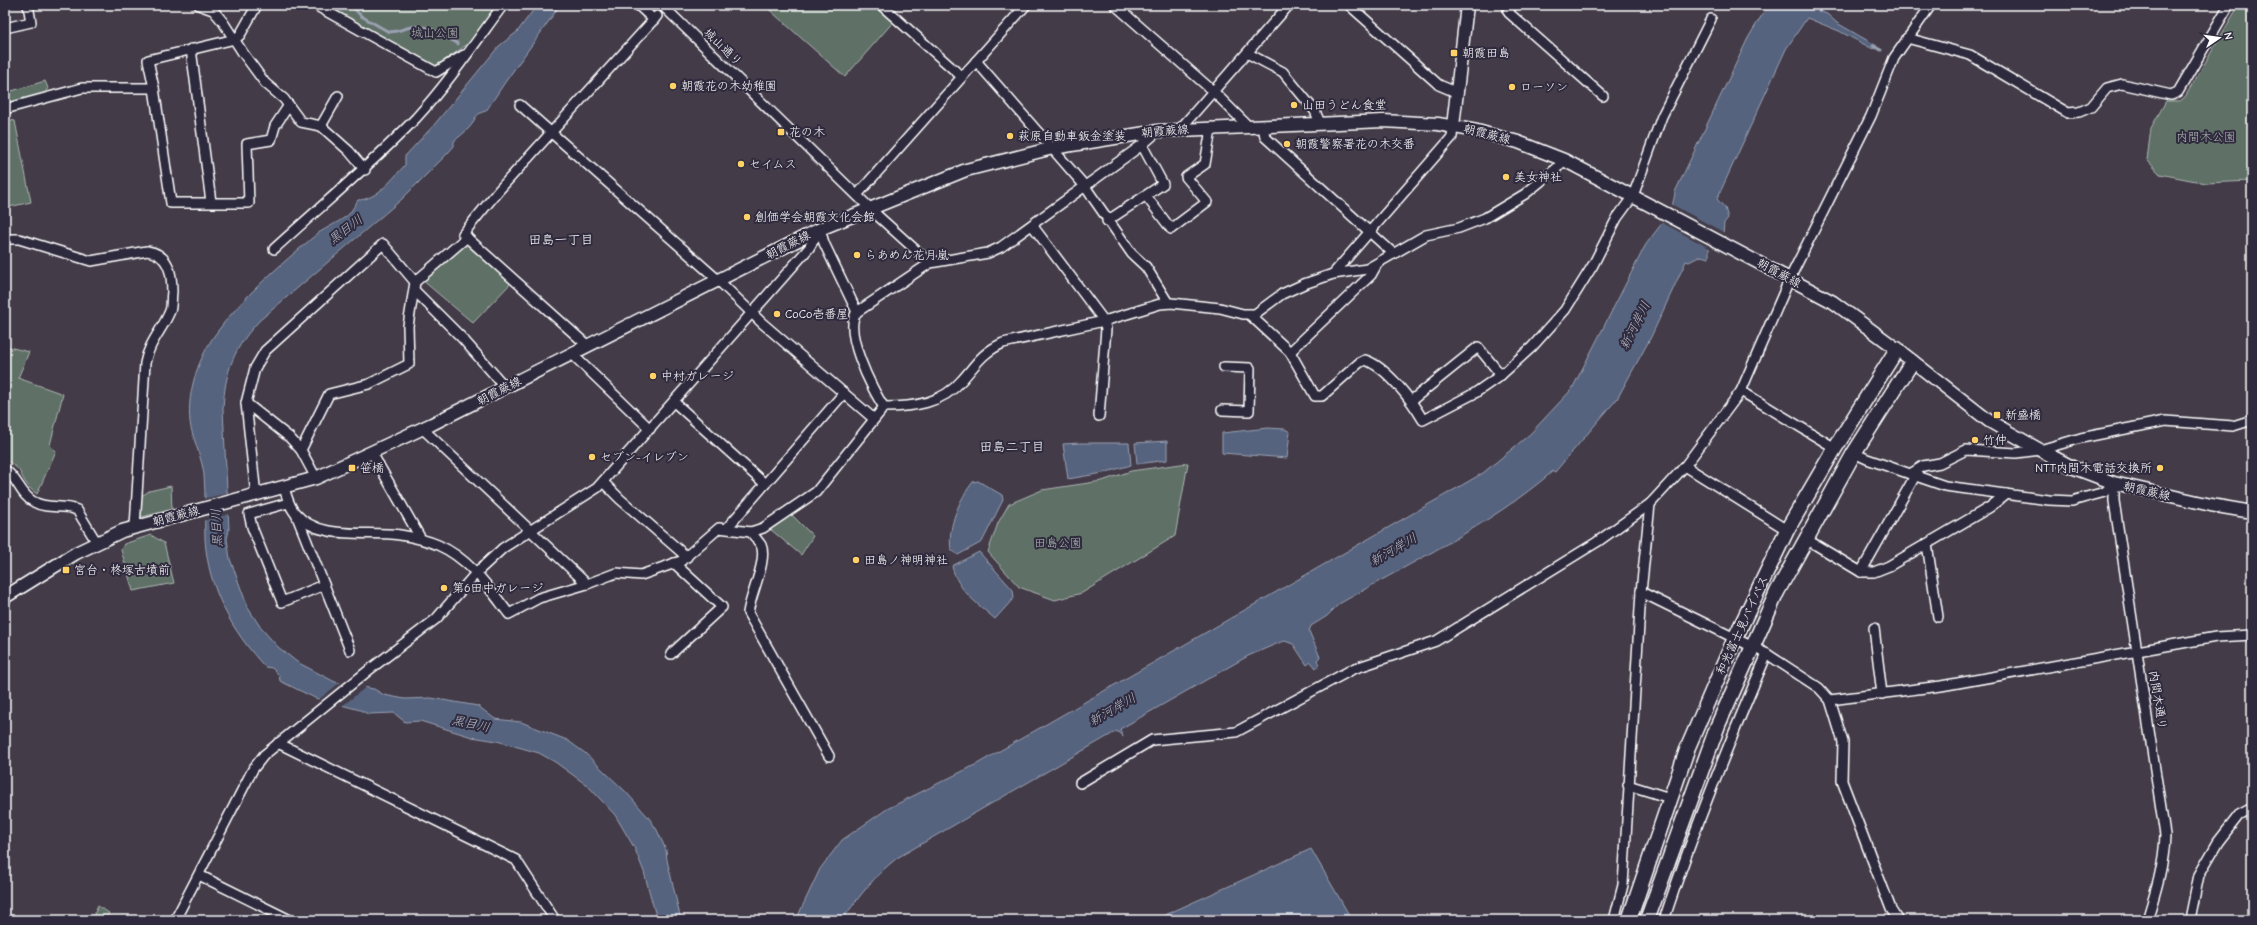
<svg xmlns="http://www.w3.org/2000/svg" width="2257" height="925" font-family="'Comic Neue','Klee One',sans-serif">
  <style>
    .green { fill: #5e6f66; stroke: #aeb7b2 }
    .water { fill: #56637f; stroke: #9aa1b2 }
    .pier { fill: #433b48 }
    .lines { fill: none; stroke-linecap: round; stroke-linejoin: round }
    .stream { stroke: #9aa1b2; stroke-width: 3 }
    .minor-casing { stroke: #fff; stroke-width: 12 }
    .major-casing { stroke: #fff; stroke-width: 15 }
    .highway-casing { stroke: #fff; stroke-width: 17 }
    .minor { stroke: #2f2a3d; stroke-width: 9 }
    .major { stroke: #2f2a3d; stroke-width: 12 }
    .highway { stroke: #2f2a3d; stroke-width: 14 }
    .poi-dot { fill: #ffd166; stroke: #2f2a3d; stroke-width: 1.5 }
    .labels { text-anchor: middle; stroke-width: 4; stroke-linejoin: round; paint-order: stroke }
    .park-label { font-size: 12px; fill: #aeb7b2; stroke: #2f2a3d }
    .street-label { font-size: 12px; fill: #fff; stroke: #2f2a3d }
    .poi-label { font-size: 12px; fill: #fff; stroke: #2f2a3d; text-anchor: start }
    .water-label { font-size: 13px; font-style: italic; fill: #b3b9c5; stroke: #2f2a3d }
    .neighbourhood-label { font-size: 13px; fill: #fff; stroke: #2f2a3d }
  </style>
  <rect width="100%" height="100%" fill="#433b48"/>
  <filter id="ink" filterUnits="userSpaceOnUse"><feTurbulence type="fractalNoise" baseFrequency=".025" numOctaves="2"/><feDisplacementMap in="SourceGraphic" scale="8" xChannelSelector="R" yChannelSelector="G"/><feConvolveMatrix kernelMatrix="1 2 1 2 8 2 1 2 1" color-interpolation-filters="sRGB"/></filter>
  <g filter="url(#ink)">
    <!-- green -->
    <g class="green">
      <polygon points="323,5 497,5 470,42 436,67"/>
      <polygon points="764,5 876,5 894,21 845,77"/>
      <polygon points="2239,5 2252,5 2252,181 2206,183 2160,174 2147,160 2151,128 2166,101 2180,101 2185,97"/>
      <polygon points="45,81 48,88 45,93 5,105 5,93"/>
      <polygon points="5,119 15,121 31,202 5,208"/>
      <polygon points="467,244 512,282 473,323 422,280"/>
      <path d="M 5,346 L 29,352 L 18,378 L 63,394 L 50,445 L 56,451 L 37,494 C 27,487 25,482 20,472 C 18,467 9,463 5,459 Z"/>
      <polygon points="1188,463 1175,536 1082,593 1055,600 1019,587 988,552 998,523 1009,504 1042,490 1102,481 1131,471"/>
      <polygon points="171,486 172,509 138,518 139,498 149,491"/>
      <polygon points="791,514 813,536 801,555 770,529"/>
      <polygon points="151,535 164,543 174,583 133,591 121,550 124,544"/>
      <polygon points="98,906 109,913 106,919 101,916 97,920 93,917"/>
    </g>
    <!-- water -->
    <g class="water">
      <path d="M 537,5 L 560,5 C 536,41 509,74 486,111 C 473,114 476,121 469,128 C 464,133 459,137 454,141 L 454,146 L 448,153 L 402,199 L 260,320 C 234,347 225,371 223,409 L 229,530 L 227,539 L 230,559 L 248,608 L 261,628 L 278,647 L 297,662 L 335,682 L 374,689 L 384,695 L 405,699 L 431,698 L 478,706 L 495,719 L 521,722 L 567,740 L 585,753 L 626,792 L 649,818 L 657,830 L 666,850 L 667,860 L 681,920 L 657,920 L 644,872 L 635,849 L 615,815 L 588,786 L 555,762 L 539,753 L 497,741 L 472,737 L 420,721 L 405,722 L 394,713 L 368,714 L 360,710 L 315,698 L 280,681 L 279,675 L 272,668 L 265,667 C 232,631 208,589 205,539 C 204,518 206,496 204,475 C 202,459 195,444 191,428 C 185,398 197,361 214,336 C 241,298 281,264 317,234 C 327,227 342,221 350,213 C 353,209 355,204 358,200 C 377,200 393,178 405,165 L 405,156 L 434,125 L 499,46 L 517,32 Z"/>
      <path d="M 1768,5 L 1817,5 L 1814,8 L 1816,10 L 1827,14 L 1837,23 L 1877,46 L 1875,49 L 1871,48 L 1839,31 L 1807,18 L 1786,49 L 1717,199 L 1725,208 L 1728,218 L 1724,223 L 1723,235 L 1709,248 L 1709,258 L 1701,256 L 1689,262 L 1686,261 L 1651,337 L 1617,399 L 1555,472 L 1553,471 C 1490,526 1411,562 1339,604 L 1327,616 L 1311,626 L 1309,631 L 1320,657 L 1317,660 L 1319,665 L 1316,668 L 1311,662 L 1307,665 L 1293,644 L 1285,641 L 1281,642 L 1248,656 L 1120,729 L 1123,737 L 1117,731 L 897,858 C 874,876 859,897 842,920 L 796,920 L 820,869 L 842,840 L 887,809 L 977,764 L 1450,492 L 1483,473 L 1530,434 L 1572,389 L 1645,246 C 1657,228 1673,214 1675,192 L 1748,38 Z"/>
      <polygon points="1268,428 1285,429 1290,432 1287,458 1222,453 1222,433"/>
      <polygon points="1167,441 1167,460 1137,464 1135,443"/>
      <polygon points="1080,443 1129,443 1131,465 1103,473 1068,479 1063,444"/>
      <path d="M 978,481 L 1002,495 L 1003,500 L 982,542 L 958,555 L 951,549 C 947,527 960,498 973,482 Z"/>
      <path d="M 979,552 L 1013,590 L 1014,598 L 995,619 C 978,604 957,590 952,566 Z"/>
      <polygon points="1311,849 1352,920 1154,920"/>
    </g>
    <!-- pier -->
    <g class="pier">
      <polygon points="1671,204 1725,233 1725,236 1711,249 1661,222"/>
      <polygon points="229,493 230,514 202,521 202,499"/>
      <polygon points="342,681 366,687 341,707 317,701"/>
    </g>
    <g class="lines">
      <!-- stream -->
      <g class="stream">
        <path d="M 351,5 L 361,16 L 389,32 C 397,32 403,29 411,27 C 428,24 443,35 458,44"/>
        <polyline points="1873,46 1881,50"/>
      </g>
      <defs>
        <g id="minor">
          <polyline points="199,5 213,10 223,22 243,53 265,83 284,99 301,122 321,126 349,151 365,170"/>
          <polyline points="257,5 240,35 235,39 148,60 154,88 171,203 249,203 247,144 271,140 275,126 289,105"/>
          <polyline points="315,5 436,72 464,55"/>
          <polyline points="638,5 654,20"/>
          <polyline points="662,5 878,216 930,263"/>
          <polyline points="881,5 961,76"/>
          <polyline points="1115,5 1214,92 1248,126"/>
          <polyline points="1349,5 1439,85 1458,93"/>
          <polyline points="1512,5 1508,11 1509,13 1603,96"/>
          <polyline points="5,28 31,22 28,5"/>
          <polyline points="1907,38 1970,55 2068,113 2079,112 2091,107 2107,88 2122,84 2171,95 2178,92 2229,5"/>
          <polyline points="191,49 211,202"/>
          <polyline points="1247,53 1283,72 1315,111 1320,123"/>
          <polyline points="976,61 1084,185 1132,254 1146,267 1168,303"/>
          <polyline points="520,105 718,280 761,322 874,419"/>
          <polyline points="5,109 82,88 154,88"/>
          <polyline points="321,126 338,96"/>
          <polyline points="1263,126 1265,137 1394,254"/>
          <polyline points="1180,129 1289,5"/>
          <polyline points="857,195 1026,5"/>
          <polyline points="1146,196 1171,229 1207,202 1186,177 1205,164 1210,135 1209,128"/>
          <polyline points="1107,221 1163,184 1142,145"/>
          <polyline points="1032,225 1104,321 1106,329 1099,416"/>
          <polyline points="820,229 824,243 857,312"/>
          <path d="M 5,239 L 19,239 L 91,261 L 147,251 C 169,254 172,273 172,292 C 171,298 172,306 170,311 C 163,329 149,342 145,363 L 135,527"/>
          <path d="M 274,249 C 322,205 371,165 416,118 C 448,83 475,43 503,5"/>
          <polyline points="1333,274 1452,137 1453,126"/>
          <polyline points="414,290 462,338 506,388"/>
          <path d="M 1250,315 L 1290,352 L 1315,396 L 1322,396 L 1359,363 L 1365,360 C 1387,367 1412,401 1423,420 L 1475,393 L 1501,375 L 1532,347 L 1565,310 L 1593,265 L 1617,218 L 1633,196 L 1662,116 L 1711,19"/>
          <polyline points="588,346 463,234 499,190 657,16"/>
          <polyline points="1290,352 1371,275 1376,266"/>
          <polyline points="572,354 650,429"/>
          <polyline points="1741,391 1835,448"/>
          <polyline points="1412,400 1478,347 1501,375"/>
          <polyline points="674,402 765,484"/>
          <polyline points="246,403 289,437 301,450 316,478"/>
          <path d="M 884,407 C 872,390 842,330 857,312 L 930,263 L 988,253 L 1001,247 L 1142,145 L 1158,131"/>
          <polyline points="1222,410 1249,411 1250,368 1224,367"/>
          <path d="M 423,429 L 587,584 L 616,573 L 641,575 L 681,561 L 719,528 L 751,532 L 763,528 L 816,492 L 884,407 C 913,407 942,404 962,380 C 977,363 982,353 1003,343 L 1104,321 L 1160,304 L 1171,303 L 1220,308 L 1243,314 L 1255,314 L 1282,294 L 1304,284 L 1333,274 L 1367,269 L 1426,235 L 1459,228 L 1485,218 L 1525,194 L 1557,168 L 1564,160"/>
          <polyline points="301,450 329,394 369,384 409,364 408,326 415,282 467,237"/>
          <polyline points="372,453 421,539"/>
          <polyline points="1854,453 1867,459 1945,486 2049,500 2072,501 2090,496 2105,492 2114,483"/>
          <polyline points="1685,466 1787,530"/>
          <path d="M 5,470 C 18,478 20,495 34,502 C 48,510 63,504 77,510 L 97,543"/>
          <polyline points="1910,474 1923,466 1940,463 1966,450 2016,453 2040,450 2081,438 2165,421 2233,426 2252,420"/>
          <polyline points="603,482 620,499 687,557"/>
          <path d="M 2114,483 L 2114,501 L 2165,835 C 2164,865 2156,891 2147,920"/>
          <path d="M 284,488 C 287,497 289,506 295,513 C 320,542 367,530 400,535 C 413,537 426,540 438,545 C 470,559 489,588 509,614 L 539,598 L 587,584"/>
          <polyline points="256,496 246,403 255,368 265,351 383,244 415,282"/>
          <polyline points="288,503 249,514 252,527 282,602 324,585"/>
          <polyline points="296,514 350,650"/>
          <polyline points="727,528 844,393"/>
          <path d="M 751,532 C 754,536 758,541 761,545 C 768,560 750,595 748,613 L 829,756"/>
          <polyline points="1806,539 1861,572 1874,572 1889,566 1990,507 2006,494"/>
          <polyline points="1927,544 1938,617"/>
          <polyline points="1861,572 1915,476"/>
          <polyline points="1641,592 1767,654 1819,688 1830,700 1843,742 1842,781 1891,909 1898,920"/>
          <polyline points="1874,628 1882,694"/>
          <polyline points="671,654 722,607 674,563"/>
          <polyline points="1830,700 1941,686 2216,637 2252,635"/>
          <polyline points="278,743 516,860 555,920"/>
          <polyline points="1080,783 1152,740 1236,732 1353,669 1436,641 1597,542 1650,504 1685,466 1741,391 1790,278 1871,116 1894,58 1931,5"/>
          <polyline points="1628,785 1670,798"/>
          <polyline points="199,875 290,920"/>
          <polyline points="2190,919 2199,875 2218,842 2239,815 2252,808"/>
          <polyline points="175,920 253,769 264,755 369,670 436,619 477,572 503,548 597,488 809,248 820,229"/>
          <polyline points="1614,920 1623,885 1641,592 1650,504"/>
          <path d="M 1664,920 C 1694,829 1729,742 1767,654"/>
        </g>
        <g id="major">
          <polyline points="1453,126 1467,5"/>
          <polyline points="5,597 76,553 122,531 316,478 432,424 820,229 966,170 1053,148 1158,131 1383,121 1438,124 1477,131 1518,142 1564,160 1833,302 1897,349 1989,421 2040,450 2074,468 2114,483 2211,505 2252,512"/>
        </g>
        <g id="highway">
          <polyline points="1629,920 1688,747 1735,638 1787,530 1835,448 1897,349"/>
          <polyline points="1647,920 1718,725 1777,592 1854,453 1912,362"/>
        </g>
      </defs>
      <!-- minor casing -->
      <use href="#minor" class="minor-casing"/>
      <!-- major casing -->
      <use href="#major" class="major-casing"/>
      <!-- highway casing -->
      <use href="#highway" class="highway-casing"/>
      <!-- minor -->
      <use href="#minor" class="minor"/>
      <!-- major -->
      <use href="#major" class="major"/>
      <!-- highway -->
      <use href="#highway" class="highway"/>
    </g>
  </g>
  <!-- markers -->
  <g class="poi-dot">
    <rect x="1450" y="49" width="8" height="8" rx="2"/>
    <circle cx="673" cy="86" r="4"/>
    <circle cx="1512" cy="87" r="4"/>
    <circle cx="1294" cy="105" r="4"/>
    <rect x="777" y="128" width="8" height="8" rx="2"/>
    <circle cx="1010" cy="136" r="4"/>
    <circle cx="1287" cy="144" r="4"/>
    <circle cx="741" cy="164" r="4"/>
    <circle cx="1506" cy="177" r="4"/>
    <circle cx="747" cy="217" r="4"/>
    <circle cx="857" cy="255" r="4"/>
    <circle cx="777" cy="314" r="4"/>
    <circle cx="653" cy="376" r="4"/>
    <rect x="1993" y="411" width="8" height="8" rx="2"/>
    <circle cx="1975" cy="440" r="4"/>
    <circle cx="592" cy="457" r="4"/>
    <rect x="348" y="464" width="8" height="8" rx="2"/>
    <circle cx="2160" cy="468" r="4"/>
    <circle cx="856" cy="560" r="4"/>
    <rect x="62" y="566" width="8" height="8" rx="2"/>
    <circle cx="444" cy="588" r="4"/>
  </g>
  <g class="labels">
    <!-- park labels -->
    <g class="park-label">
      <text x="435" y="37">城山公園</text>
      <text x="2206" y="141">内間木公園</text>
      <text x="1058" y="547">田島公園</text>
    </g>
    <!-- street labels -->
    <g class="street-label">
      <text transform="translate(723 47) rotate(44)" y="4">城山通り</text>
      <text transform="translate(1165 131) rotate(-5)" y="4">朝霞蕨線</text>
      <text transform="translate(1487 134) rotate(14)" y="4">朝霞蕨線</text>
      <text transform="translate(788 245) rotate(-27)" y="4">朝霞蕨線</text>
      <text transform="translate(1779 273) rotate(28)" y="4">朝霞蕨線</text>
      <text transform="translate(499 391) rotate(-27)" y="4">朝霞蕨線</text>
      <text transform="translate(2147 491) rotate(13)" y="4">朝霞蕨線</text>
      <text transform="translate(176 516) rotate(-15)" y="4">朝霞蕨線</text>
      <text transform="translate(1742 625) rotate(-65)" y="4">和光富士見バイパス</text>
      <text transform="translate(2158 700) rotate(81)" y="4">内間木通り</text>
    </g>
    <!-- poi labels -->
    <g class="poi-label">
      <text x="1462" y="57">朝霞田島</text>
      <text x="681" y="90">朝霞花の木幼稚園</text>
      <text x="1520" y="91">ローソン</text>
      <text x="1302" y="109">山田うどん食堂</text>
      <text x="789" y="136">花の木</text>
      <text x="1018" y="140">萩原自動車鈑金塗装</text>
      <text x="1295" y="148">朝霞警察署花の木交番</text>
      <text x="749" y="168">セイムス</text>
      <text x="1514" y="181">美女神社</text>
      <text x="755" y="221">創価学会朝霞文化会館</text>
      <text x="865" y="259">らあめん花月嵐</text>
      <text x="785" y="318">CoCo壱番屋</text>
      <text x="661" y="380">中村ガレージ</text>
      <text x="2005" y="419">新盛橋</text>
      <text x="1983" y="444">竹仲</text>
      <text x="600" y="461">セブン-イレブン</text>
      <text x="360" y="472">笹橋</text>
      <text x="2152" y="472" text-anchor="end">NTT内間木電話交換所</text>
      <text x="864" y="564">田島ノ神明神社</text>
      <text x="74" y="574">宮台・柊塚古墳前</text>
      <text x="452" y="592">第6田中ガレージ</text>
    </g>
    <!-- water labels -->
    <g class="water-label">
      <text transform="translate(345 229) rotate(-37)" y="5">黒目川</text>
      <text transform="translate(1634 325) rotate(-63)" y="5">新河岸川</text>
      <text transform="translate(216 528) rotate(-93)" y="5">黒目川</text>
      <text transform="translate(1393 549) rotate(-30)" y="5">新河岸川</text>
      <text transform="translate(1112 709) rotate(-30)" y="5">新河岸川</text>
      <text transform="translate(471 723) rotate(12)" y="5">黒目川</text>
    </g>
    <!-- neighbourhood labels -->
    <g class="neighbourhood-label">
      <text x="561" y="244">田島一丁目</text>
      <text x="1012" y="451">田島二丁目</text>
    </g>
  </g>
  <!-- margin -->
  <rect width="2257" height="925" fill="none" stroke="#2f2a3d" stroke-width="20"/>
  <rect x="10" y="10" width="2237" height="905" fill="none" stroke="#fff" stroke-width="1.5" filter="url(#ink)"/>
  <!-- north arrow -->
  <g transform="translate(2219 38) rotate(77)" stroke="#2f2a3d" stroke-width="3" paint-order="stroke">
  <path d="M0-3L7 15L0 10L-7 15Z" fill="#ffffff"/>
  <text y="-6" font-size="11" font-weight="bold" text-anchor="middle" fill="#ffffff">N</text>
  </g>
</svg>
